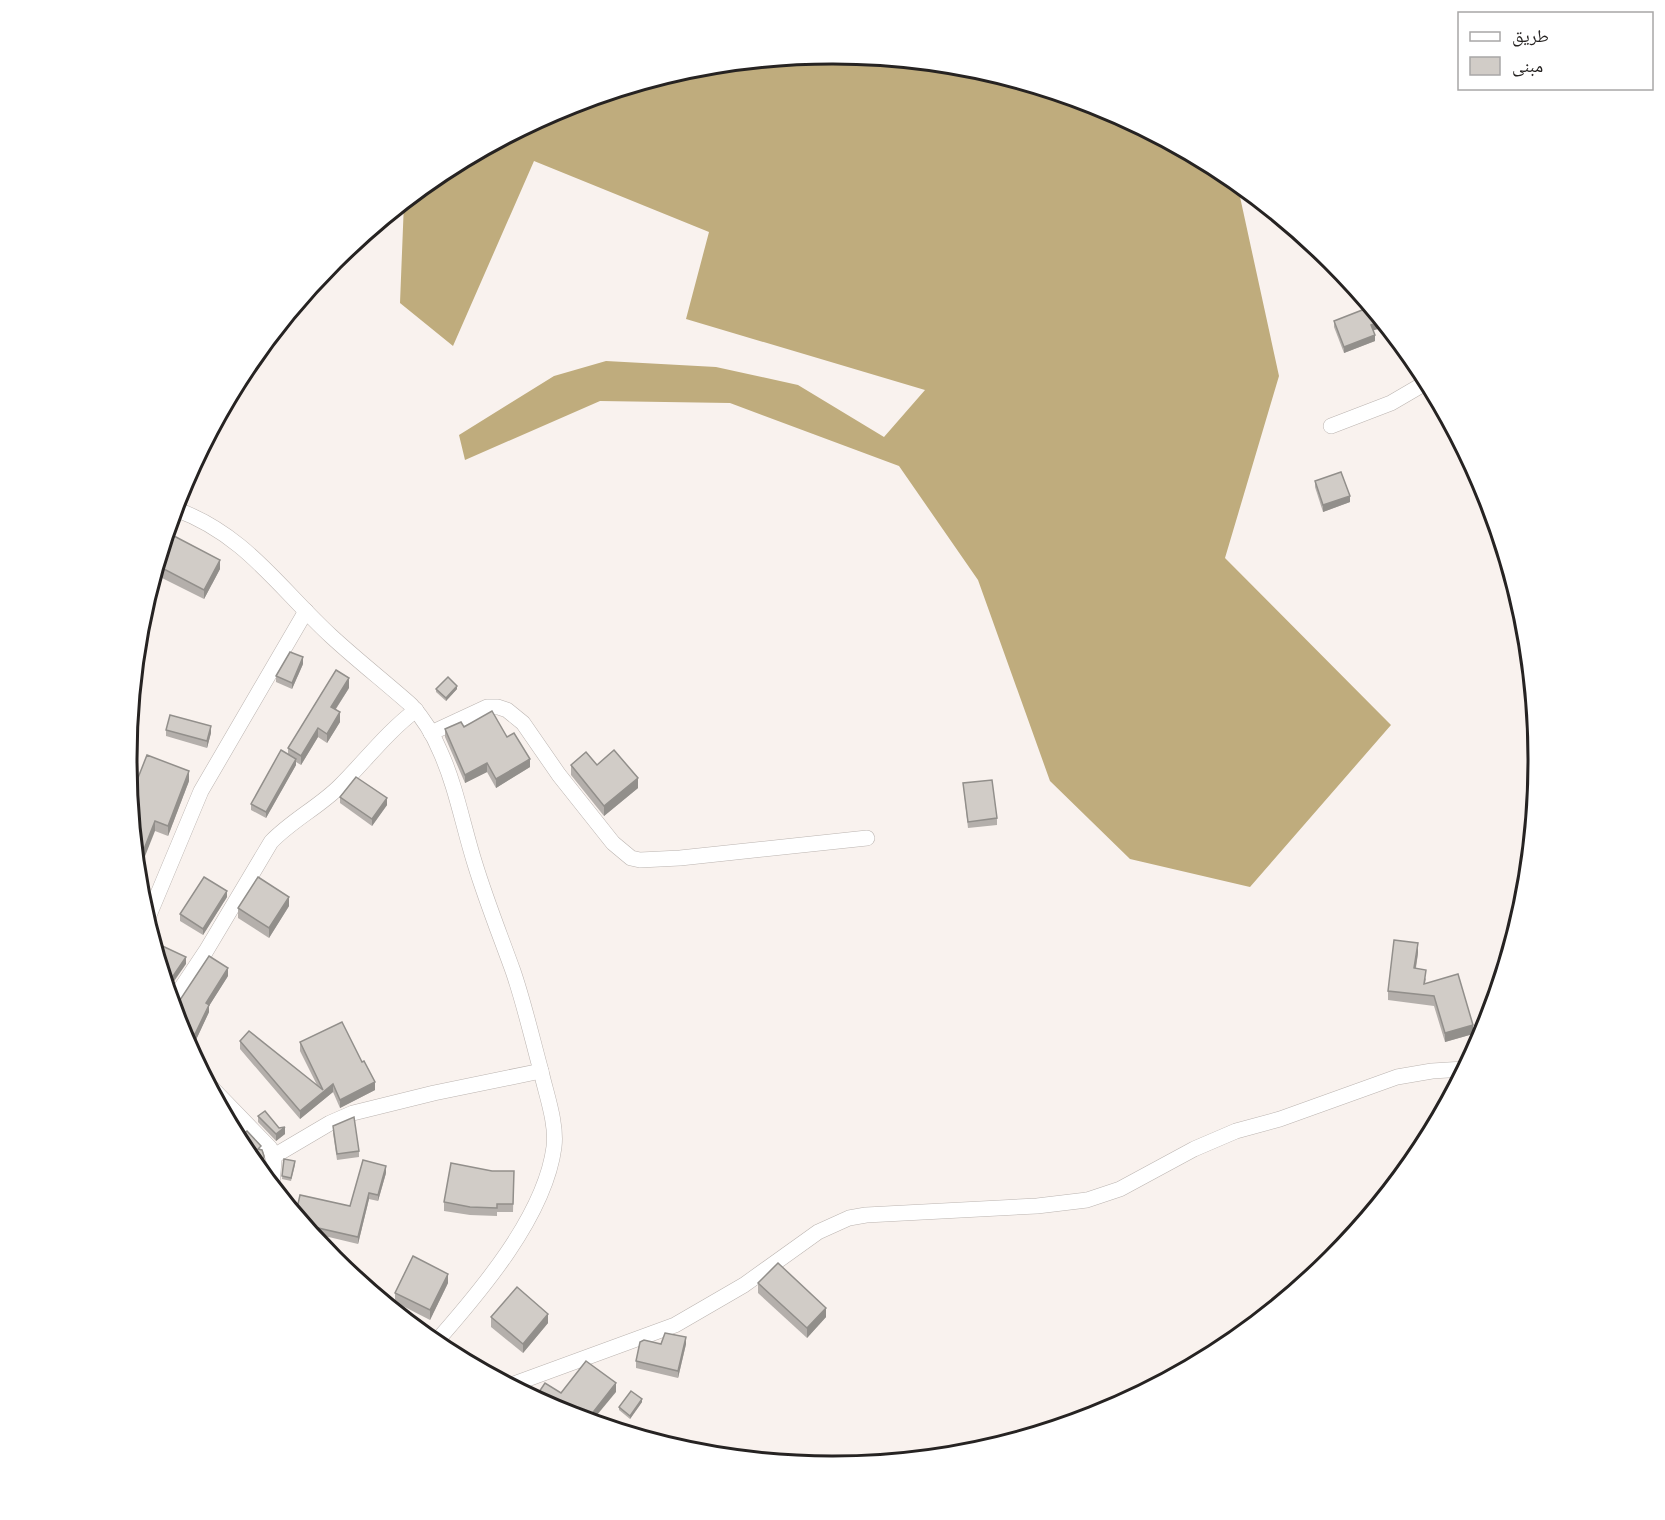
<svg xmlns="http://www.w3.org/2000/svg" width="1665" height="1520" font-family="'DM Sans','Noto Naskh Arabic',sans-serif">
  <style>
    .forest { fill: #bfac7d }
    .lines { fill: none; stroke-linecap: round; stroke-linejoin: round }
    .street-casing { stroke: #bbb4b0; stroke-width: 16 }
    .street { stroke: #fff; stroke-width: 15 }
    .wall { fill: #b4afab }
    .shaded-wall { fill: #928f8b }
    .building { fill: #d1ccc7; stroke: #928f8b; stroke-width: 1.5 }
    .rim { fill: none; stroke: #262322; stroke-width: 3 }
  </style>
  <rect width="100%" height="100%" fill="#f9f2ee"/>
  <!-- forest -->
  <polygon class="forest" points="833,54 971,68 1091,104 1103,108 1225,173 1237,183 1279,376 1225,558 1391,725 1250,887 1130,859 1050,781 978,580 899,466 730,403 600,401 465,460 459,435 554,376 606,361 716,367 798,385 884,437 925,390 686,319 709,232 534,161 453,346 400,303 404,202 441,173 563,108 695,68"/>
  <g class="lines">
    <defs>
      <g id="street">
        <polyline points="1331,426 1391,403 1427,382"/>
        <path d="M 175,509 C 245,534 279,588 331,636 C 357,660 385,682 411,705 C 423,718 433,734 440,751 C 456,786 463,826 475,864 C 486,900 500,935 513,971 C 524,1003 532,1038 541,1071 C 546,1094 557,1123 554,1147 C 545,1216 480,1292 435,1343"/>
        <polyline points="431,733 487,707 498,707 507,710 523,723 559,775 613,843 631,858 640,860 680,858 867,838"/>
        <polyline points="147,920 201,791 306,611"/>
        <path d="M 172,1002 L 206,951 L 271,842 C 292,820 319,807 340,786 C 366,760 387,732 416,710"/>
        <polyline points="210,1086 270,1148 274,1161 272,1185"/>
        <polyline points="274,1156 330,1123 353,1113 434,1093 541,1071"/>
        <polyline points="511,1385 675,1325 744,1285 818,1232 849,1218 866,1215 1037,1206 1087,1200 1120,1189 1194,1149 1236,1131 1280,1119 1397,1077 1432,1071 1464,1069"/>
      </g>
    </defs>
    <!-- street casing -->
    <use href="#street" class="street-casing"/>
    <!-- street -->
    <use href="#street" class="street"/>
  </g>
  <!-- wall -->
  <g class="wall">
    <polygon points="1334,321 1373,330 1375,341 1344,353 1334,327"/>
    <polygon points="1315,481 1350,502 1323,512 1315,487"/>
    <polygon points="158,566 220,569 204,599 158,576"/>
    <polygon points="303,664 292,689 276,682 276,676"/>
    <polygon points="349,688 336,709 340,722 327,743 318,737 301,765 296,762 296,765 266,818 251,810 251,804 288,754 288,748"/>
    <polygon points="436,689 457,689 446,701 436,692"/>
    <polygon points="464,727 507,737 530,767 496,788 487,772 465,783 445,737 445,729"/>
    <polygon points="166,730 211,733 207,748 166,736"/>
    <polygon points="571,765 597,765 638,788 604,816 571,775"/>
    <polygon points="189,781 168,836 155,831 130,798"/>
    <polygon points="963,783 997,818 997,825 968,828"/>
    <polygon points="340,797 387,805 372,826 340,803"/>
    <polygon points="227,897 203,935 180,921 180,914"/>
    <polygon points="289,906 269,938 238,918 238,908"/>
    <polygon points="1418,953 1416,968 1426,979 1425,983 1473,1034 1445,1042 1434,1006 1388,1000 1388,991"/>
    <polygon points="228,976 209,1006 209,1012 195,1042 184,1036 180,1030 172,1004"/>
    <polygon points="240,1041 317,1085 300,1051 300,1042 375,1090 340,1108 333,1092 300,1119 240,1049"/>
    <polygon points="258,1116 279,1128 285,1134 276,1141 258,1122"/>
    <polygon points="333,1126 359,1151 359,1157 337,1160 333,1133"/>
    <polygon points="284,1159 295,1165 291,1181 282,1179"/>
    <polygon points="492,1171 514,1171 513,1212 497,1212 497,1216 470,1215 444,1211 444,1202"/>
    <polygon points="386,1173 378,1201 369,1199 358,1244 312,1233 286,1202 298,1204 350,1206"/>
    <polygon points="448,1283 430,1320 395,1302 395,1293"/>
    <polygon points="758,1283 826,1317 807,1338 758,1293"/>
    <polygon points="491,1317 548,1323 523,1353 491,1327"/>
    <polygon points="661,1344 686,1344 678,1378 636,1368 636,1361"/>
    <polygon points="642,1402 630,1419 619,1410 619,1407"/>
  </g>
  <!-- shaded-wall -->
  <g class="shaded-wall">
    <polygon points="1382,321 1386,327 1371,331 1371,325"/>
    <polygon points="1375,335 1375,341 1344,353 1344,347"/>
    <polygon points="1350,496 1350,502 1323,512 1323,505"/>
    <polygon points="220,560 220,569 204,599 204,590"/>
    <polygon points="303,657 303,664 292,689 292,683"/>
    <polygon points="349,678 349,688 331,716 331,707"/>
    <polygon points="457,686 457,689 446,701 446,698"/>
    <polygon points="340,712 340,722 327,743 327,734"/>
    <polygon points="211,726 211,733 207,748 207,741"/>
    <polygon points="318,728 318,737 301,765 301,756"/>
    <polygon points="296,759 296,765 266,818 266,812"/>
    <polygon points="530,759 530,767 496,788 496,779"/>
    <polygon points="487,763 487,772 465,783 465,775"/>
    <polygon points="189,771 189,781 168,836 168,826"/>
    <polygon points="638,778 638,788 604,816 604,806"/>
    <polygon points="387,798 387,805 372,826 372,819"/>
    <polygon points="155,821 155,831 138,874 137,867"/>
    <polygon points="227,891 227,897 203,935 203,929"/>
    <polygon points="289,897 289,906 269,938 269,928"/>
    <polygon points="1418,943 1418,953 1414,978 1414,968"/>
    <polygon points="186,957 186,964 168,990 167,985"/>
    <polygon points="228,968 228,976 209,1006 209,1012 195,1042 195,1034 206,1003"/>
    <polygon points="1473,1025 1473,1034 1445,1042 1445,1033"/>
    <polygon points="375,1082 375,1090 340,1108 340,1100"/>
    <polygon points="333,1084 333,1092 300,1119 300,1111"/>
    <polygon points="285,1127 285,1134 276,1141 276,1134"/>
    <polygon points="264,1158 264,1164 259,1169 256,1165"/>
    <polygon points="386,1166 386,1173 378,1201 378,1195"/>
    <polygon points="369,1193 369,1199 358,1244 358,1237"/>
    <polygon points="448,1274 448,1283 430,1320 430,1310"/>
    <polygon points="826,1308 826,1317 807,1338 807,1328"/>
    <polygon points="548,1314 548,1323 523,1353 523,1344"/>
    <polygon points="686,1337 686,1344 678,1378 678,1371"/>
    <polygon points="616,1383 616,1392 592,1421 587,1420"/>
    <polygon points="642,1399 642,1402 630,1419 630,1416"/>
  </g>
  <!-- building -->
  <g class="building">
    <polygon points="1370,307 1382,321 1371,325 1375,335 1344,347 1334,321"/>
    <polygon points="1341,472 1350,496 1323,505 1315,481"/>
    <polygon points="174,536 220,560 204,590 158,566"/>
    <polygon points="290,652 303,657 292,683 276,676"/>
    <polygon points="336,670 349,678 331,707 340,712 327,734 318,728 301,756 288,748"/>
    <polygon points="448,677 457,686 446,698 436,689"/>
    <polygon points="492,711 507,737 514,733 530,759 496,779 487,763 465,775 445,729 461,722 464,727"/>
    <polygon points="170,715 211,726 207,741 166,730"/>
    <polygon points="281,750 296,759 266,812 251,804"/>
    <polygon points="614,750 638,778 604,806 571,765 586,752 597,765"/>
    <polygon points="147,755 189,771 168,826 155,821 137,867 130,798"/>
    <polygon points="356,777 387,798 372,819 340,797"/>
    <polygon points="992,780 997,818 968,822 963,783"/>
    <polygon points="204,877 227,891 203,929 180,914"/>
    <polygon points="258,877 289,897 269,928 238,908"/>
    <polygon points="1394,940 1418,943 1414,968 1426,970 1424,984 1458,974 1473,1025 1445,1033 1434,996 1388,991"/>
    <polygon points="156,943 186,957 167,985 155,946"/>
    <polygon points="209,956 228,968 206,1003 209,1005 195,1034 179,1027 172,1004 180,1000"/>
    <polygon points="342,1022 362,1062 364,1061 375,1082 340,1100 333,1084 300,1111 240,1041 249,1031 323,1090 300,1042"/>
    <polygon points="265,1111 279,1128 285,1127 276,1134 258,1116"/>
    <polygon points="354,1117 359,1151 337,1154 333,1126"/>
    <polygon points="247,1131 261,1146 258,1149 262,1150 264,1156 264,1158 256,1165 245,1152 238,1139"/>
    <polygon points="284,1159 295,1161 291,1178 282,1176"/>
    <polygon points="363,1160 386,1166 378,1195 369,1193 358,1237 305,1225 286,1202 298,1204 300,1195 350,1206"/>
    <polygon points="451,1163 492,1171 514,1171 513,1204 497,1204 497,1208 470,1207 444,1202"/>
    <polygon points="413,1256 448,1274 430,1310 395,1293"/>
    <polygon points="778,1263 826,1308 807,1328 758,1283"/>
    <polygon points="517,1287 548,1314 523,1344 491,1317"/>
    <polygon points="665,1333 686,1337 678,1371 636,1361 640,1342 644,1340 661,1344"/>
    <polygon points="586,1361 616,1383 587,1420 562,1412 535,1398 545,1383 561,1393"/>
    <polygon points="631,1391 642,1399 630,1416 619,1407"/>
  </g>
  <!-- crop -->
  <path d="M0 0H1665V1520H0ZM832 64H833A695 695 0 0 1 1528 759V761A695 695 0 0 1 833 1456H832A695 695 0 0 1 137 761V759A695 695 0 0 1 832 64Z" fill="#fff" fill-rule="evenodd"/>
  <path class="rim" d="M832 64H833A695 695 0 0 1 1528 759V761A695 695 0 0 1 833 1456H832A695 695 0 0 1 137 761V759A695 695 0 0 1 832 64Z"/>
  <!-- legend -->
  <rect x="1458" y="12" width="195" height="78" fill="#ffffff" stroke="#a8a7a7" stroke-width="1.5"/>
  <rect x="1470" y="32" width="30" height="9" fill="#ffffff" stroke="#a8a7a7" stroke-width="1.5"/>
  <text x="1512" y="42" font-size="18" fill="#262322">طريق</text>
  <rect x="1470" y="57" width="30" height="18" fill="#d1ccc7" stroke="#a8a7a7" stroke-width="1.5"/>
  <text x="1512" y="72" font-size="18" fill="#262322">مبنى</text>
</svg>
